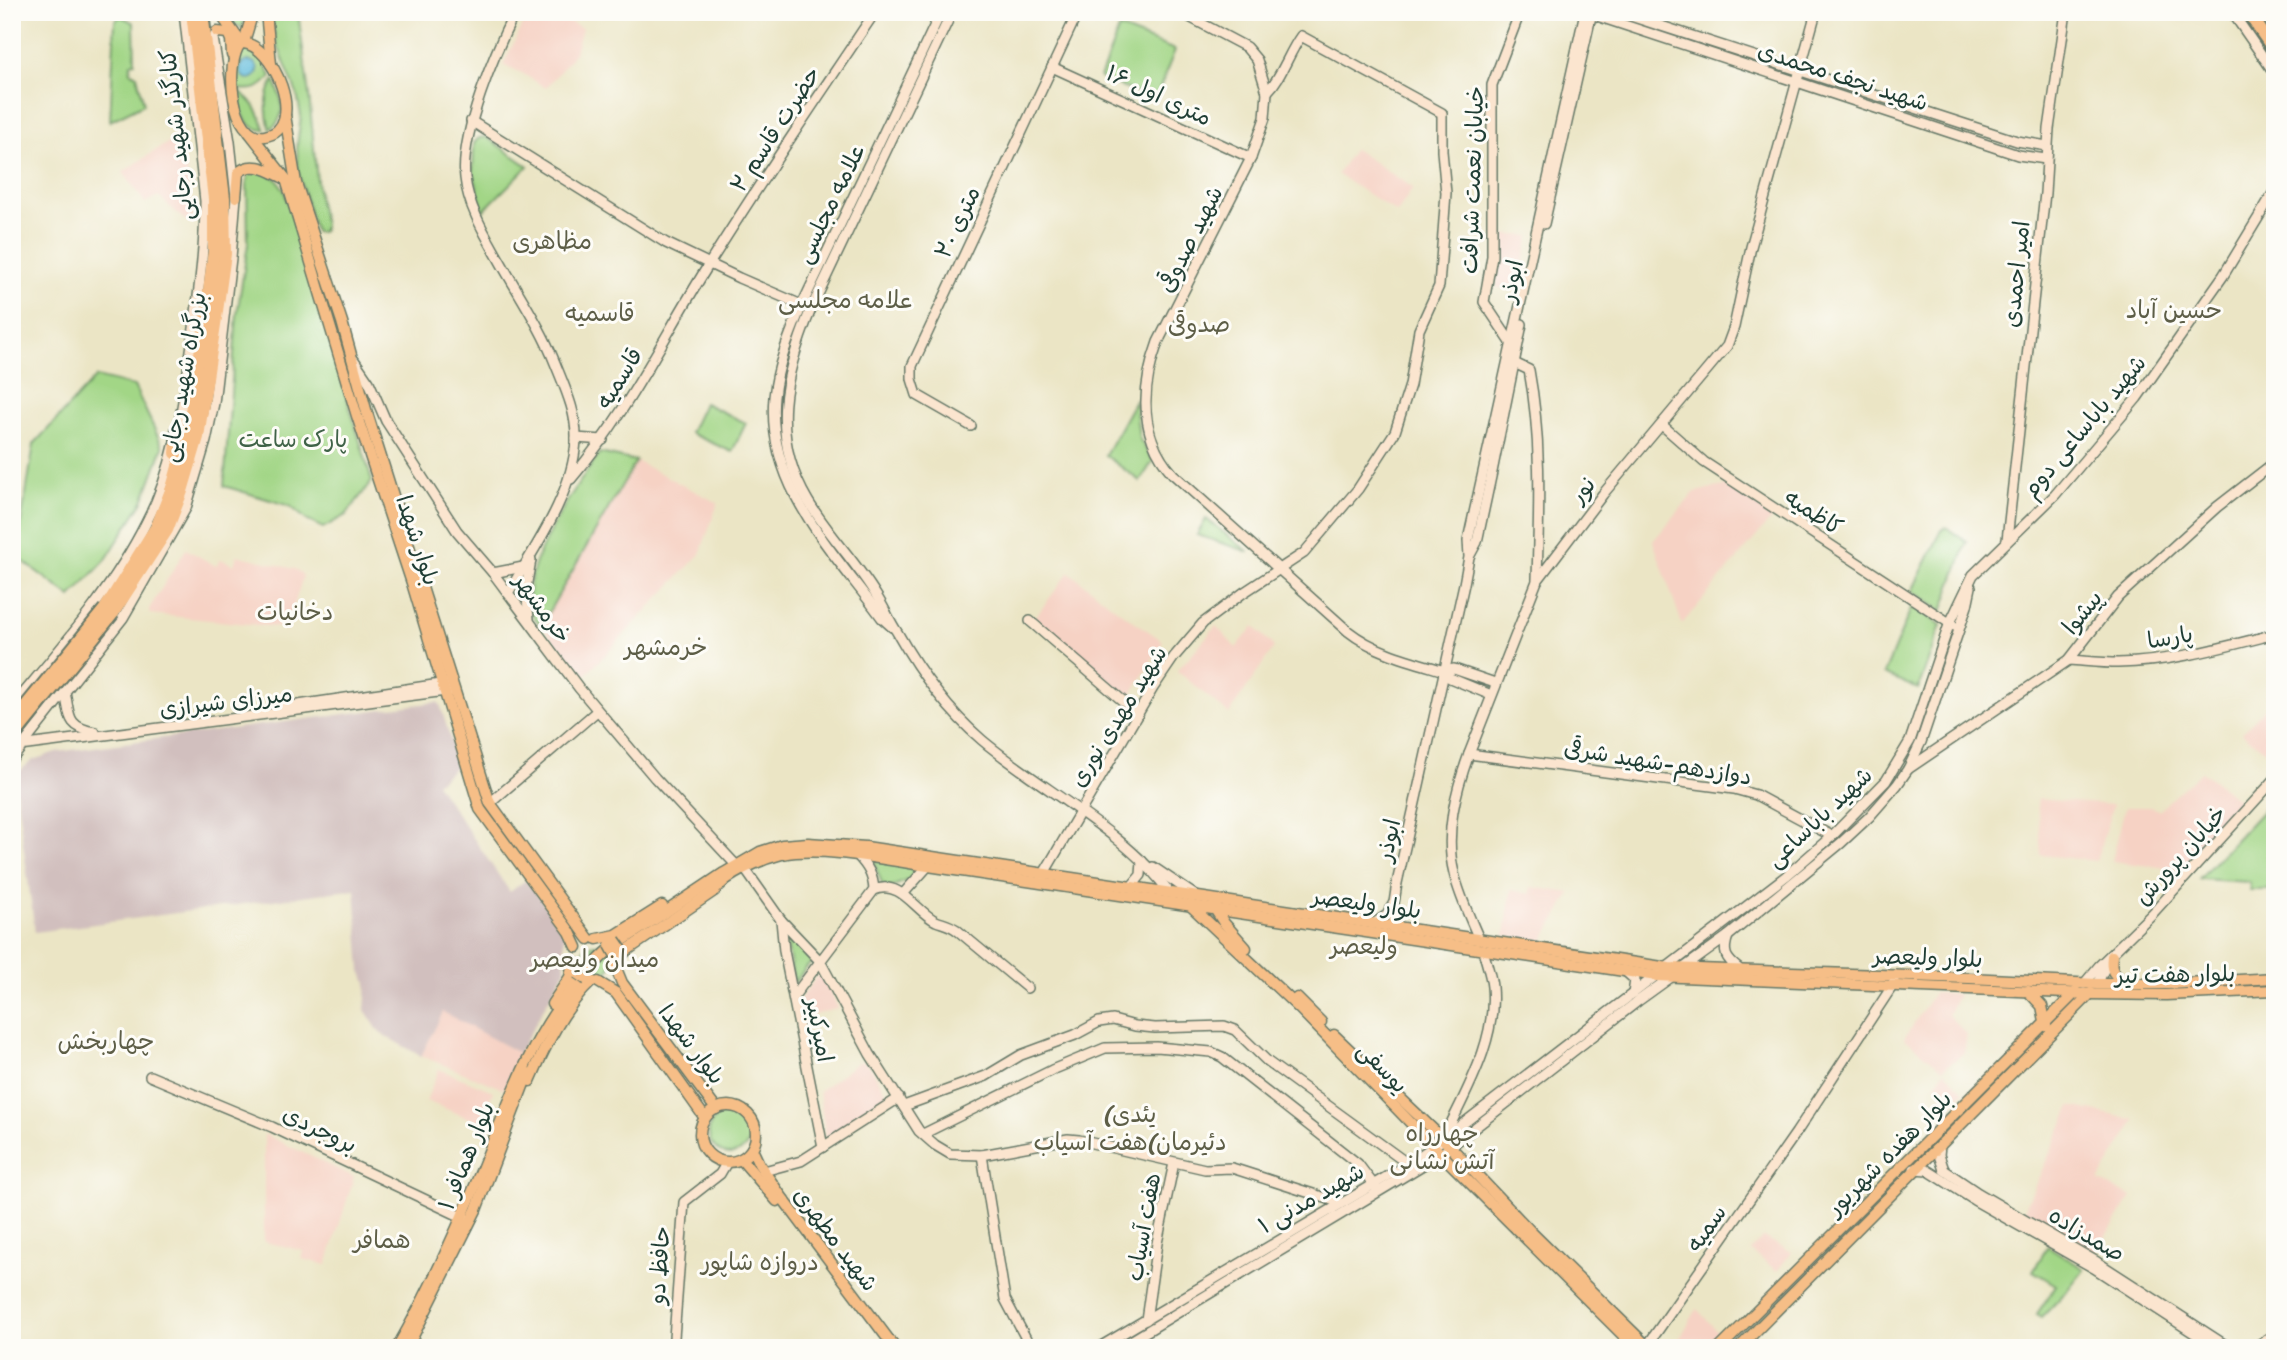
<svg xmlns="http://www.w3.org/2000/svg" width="2287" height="1360" font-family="Sriracha,'Playpen Sans Arabic',sans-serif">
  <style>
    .built { fill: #f6d2c4 }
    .industrial { fill: #d1bfbe }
    .green { fill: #a2d686; stroke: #608a5d; stroke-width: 2 }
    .water { fill: #5fbbdd; stroke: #3f7c88; stroke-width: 2 }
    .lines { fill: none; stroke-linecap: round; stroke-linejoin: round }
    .secondary-casing { stroke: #667867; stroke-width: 12 }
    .primary-casing { stroke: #667867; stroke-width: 13 }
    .highway-casing { stroke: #667867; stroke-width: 16 }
    .secondary { stroke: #fbe5cf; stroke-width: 9 }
    .primary { stroke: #f6be87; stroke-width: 10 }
    .highway { stroke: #f6be87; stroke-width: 12 }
    .primary-bridge-casing { stroke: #667867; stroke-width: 13; stroke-linecap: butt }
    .highway-bridge-casing { stroke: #667867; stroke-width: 16; stroke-linecap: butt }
    .primary-bridge { stroke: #f6be87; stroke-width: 10 }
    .highway-bridge { stroke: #f6be87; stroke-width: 12 }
    .labels { text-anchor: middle; stroke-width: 6; stroke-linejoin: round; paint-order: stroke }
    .street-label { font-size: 23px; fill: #1f3d34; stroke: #fdfcf7 }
    .park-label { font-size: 23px; fill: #406348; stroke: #fdfcf7 }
    .neighbourhood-label { font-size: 24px; fill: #5d5e47; stroke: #fdfcf7 }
  </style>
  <rect width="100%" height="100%" fill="#fdfcf7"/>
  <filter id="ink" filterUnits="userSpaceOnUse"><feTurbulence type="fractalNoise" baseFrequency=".0143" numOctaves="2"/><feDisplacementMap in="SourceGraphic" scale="14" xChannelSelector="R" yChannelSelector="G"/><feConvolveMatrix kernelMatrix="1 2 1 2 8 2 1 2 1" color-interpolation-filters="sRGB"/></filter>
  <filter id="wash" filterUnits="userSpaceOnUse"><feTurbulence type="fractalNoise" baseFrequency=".00686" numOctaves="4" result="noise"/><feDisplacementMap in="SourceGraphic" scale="28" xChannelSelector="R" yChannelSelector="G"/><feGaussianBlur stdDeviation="1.57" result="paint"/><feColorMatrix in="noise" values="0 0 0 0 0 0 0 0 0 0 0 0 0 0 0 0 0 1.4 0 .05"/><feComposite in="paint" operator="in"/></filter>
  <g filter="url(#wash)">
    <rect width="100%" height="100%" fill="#ebe5c5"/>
    <!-- built -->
    <g class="built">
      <polygon points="529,12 549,12 582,28 575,53 546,88 522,73 503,65"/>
      <polygon points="181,134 189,186 194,223 187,222 158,196 145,203 123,172"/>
      <polygon points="1354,149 1413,188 1397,213 1337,174"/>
      <polygon points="1497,234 1530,236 1518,288 1497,288"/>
      <polygon points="636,461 718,503 700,554 583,678 541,625"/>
      <polygon points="1729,485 1773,517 1682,624 1653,541 1695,492"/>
      <polygon points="186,549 216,566 221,559 234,565 237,555 295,569 301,573 303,576 287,628 150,614 149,609"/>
      <polygon points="1069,572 1119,611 1163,641 1129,699 1034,619"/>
      <polygon points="1216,626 1236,648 1254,626 1274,647 1229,714 1177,671"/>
      <polygon points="2275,697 2275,758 2242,733"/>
      <polygon points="2201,771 2244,804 2182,870 2112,861 2125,807 2150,807 2159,810"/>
      <polygon points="2037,799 2113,805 2096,861 2041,855"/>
      <polygon points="1531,887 1571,893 1542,942 1505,936 1511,890 1530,894"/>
      <polygon points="821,971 838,1008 804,1018 800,999"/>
      <polygon points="1934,993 1958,994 1948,1015 1967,1034 1964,1053 1943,1069 1904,1038"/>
      <polygon points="443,1011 519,1053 504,1089 421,1056"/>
      <polygon points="858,1062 865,1062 871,1068 891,1100 826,1140 819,1091"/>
      <polygon points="439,1069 493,1091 481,1123 426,1101"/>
      <polygon points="1944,1071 1964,1092 1952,1103 1934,1085"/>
      <polygon points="2071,1106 2135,1120 2099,1181 2132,1197 2094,1255 2023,1212"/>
      <polygon points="264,1134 354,1177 327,1265 302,1259 304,1251 264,1242"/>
      <polygon points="1763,1237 1792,1252 1777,1271 1751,1251"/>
      <polygon points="1697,1309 1718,1332 1703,1348 1674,1348"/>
    </g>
    <!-- industrial -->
    <polygon class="industrial" points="437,702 440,704 458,765 436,783 510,892 526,880 567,935 564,938 565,970 519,1053 443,1012 421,1056 380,1033 365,1010 367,983 361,971 355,889 35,932 14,776 33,760 56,752"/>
    <!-- green -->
    <g class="green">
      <polygon points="225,12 247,12 242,28 232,22"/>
      <polygon points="269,12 298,12 309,95 319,202 324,225 322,232 315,232 298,171 297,145 301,116 297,94 277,44"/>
      <polygon points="121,16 134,23 135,62 131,63 130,72 137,75 144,104 110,121 115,21"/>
      <polygon points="1119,28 1175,50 1155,100 1100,78"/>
      <path d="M 246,50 L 262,59 L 271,76 C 262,89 253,91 237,89 L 235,67 L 241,51 Z"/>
      <path d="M 274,80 C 282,96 288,118 270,129 C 265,111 265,96 274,80 Z"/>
      <path d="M 238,91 C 254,101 260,113 265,130 C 244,130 240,109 238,91 Z"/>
      <polygon points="486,137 528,166 483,211 473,171 474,143 479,138"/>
      <polygon points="260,171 276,178 284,190 372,481 346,515 323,528 308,521 290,506 224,486 237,314 248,244 247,182 249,172"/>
      <polygon points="96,377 134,386 163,447 143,501 105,561 71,597 16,556 34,444"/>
      <polygon points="1135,401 1139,438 1153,461 1140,481 1105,455"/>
      <polygon points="704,403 746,423 732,452 690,433"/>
      <path d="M 600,453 L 636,461 L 541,625 C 538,622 533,617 531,612 C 516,571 576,486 600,453 Z"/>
      <polygon points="1206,519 1249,552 1197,535"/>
      <polygon points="1946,527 1967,542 1942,611 1912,591 1942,530"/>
      <polygon points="1912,606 1941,625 1918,689 1884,674"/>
      <polygon points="2275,797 2275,890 2250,890 2249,882 2199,879"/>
      <polygon points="873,860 911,866 914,877 892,887 883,886"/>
      <polygon points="784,928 813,960 794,983"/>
      <circle cx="596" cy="960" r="16"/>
      <circle cx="730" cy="1133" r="21"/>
      <polygon points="2048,1246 2084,1269 2064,1294 2042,1317 2037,1314 2056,1285 2033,1271"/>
    </g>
    <!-- water -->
    <circle class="water" cx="249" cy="70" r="9"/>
  </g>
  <g filter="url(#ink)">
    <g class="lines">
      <defs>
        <g id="secondary">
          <path d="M 952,12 L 811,309 C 784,375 769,435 808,501 C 828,534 856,562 876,595 C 884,607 889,620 897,632 C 919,671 948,711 982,740 C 1040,789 1126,832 1170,893"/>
          <path d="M 1180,12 L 1246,47 L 1257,60 L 1267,92 L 1265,118 L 1251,158 L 1158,342 C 1141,388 1138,435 1173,474 L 1348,631 C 1376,653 1411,661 1445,671"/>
          <polyline points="1618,12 2017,141 2047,146"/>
          <polyline points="2232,12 2275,74"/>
          <polyline points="1588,13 2018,155 2046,159"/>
          <polyline points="1052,67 1251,158"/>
          <polyline points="471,121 666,243 739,278 806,307"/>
          <polyline points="1544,224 1592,12"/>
          <polyline points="1512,344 1484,302 1492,256 1492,85 1520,12"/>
          <polyline points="354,360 369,382 386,421 457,531 493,573 579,688 655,778 736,865"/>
          <path d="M 1510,361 L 1529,370 C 1542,440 1539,508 1537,579"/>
          <polyline points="1662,425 1704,462 1954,626"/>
          <polyline points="971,426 917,395 912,379 912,366 1078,12"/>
          <polyline points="576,438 603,440"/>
          <path d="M 571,479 C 626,415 662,340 706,269 C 759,183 817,99 873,15"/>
          <polyline points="2007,540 2045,193 2049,129 2066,12"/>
          <polyline points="1470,555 1477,542 1492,472 1522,324"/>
          <polyline points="493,573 523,567"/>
          <path d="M 508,593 C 535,547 573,494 576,440 C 577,413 565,388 555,363 C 541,327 519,295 500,261 C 486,236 468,207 465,178 C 460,134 495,52 515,12"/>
          <polyline points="529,619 526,588 531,560"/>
          <polyline points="1030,621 1138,714"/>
          <path d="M 892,627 L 882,618 C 834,552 766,486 774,397 C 777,365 790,334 802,305 L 941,12"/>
          <path d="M 2069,660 C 2085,661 2102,663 2118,663 C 2171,662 2224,647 2275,634"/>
          <path d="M 64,689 C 71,711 63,727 95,732"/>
          <polyline points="1491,695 1450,678 1445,671 1454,669 1495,683"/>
          <path d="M 12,707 C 60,649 112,591 146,523 C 175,468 183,404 192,344 C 198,296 205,249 205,201 L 184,12"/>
          <polyline points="278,708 447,683"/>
          <polyline points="12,747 454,690"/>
          <polyline points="1469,754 1734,789 1756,795 1832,836"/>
          <polyline points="12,759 123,618 186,508 206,441 214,403 231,258 236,197 230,142 214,44 213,39 217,32"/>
          <polyline points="1908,769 2069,660 2118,597 2217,507 2275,462"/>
          <polyline points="490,803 597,711"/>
          <polyline points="1153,867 1196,896"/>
          <polyline points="745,869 781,920 820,961 870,1054 919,1131 935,1145 950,1154 982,1155 1068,1139 1079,1140 1205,1169 1232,1168 1341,1203"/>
          <path d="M 1043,875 L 1153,688 L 1174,657 L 1203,623 L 1243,593 L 1304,553 L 1358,489 L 1395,432 L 1410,385 L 1419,330 L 1439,286 L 1446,193 L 1442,151 L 1442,113 L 1301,36 C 1288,54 1282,77 1267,92"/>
          <polyline points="1131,887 1141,875 1142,861"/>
          <path d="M 874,890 C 901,879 916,912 936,921 C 944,924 950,925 957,930 L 1027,988"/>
          <polyline points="903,894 928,866"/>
          <polyline points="781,920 784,951 823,1147"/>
          <polyline points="1373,924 1387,915 1393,904"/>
          <polyline points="1394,931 1394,903 1397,883 1464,584 1469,557 1468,540 1585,12"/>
          <path d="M 1728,936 C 1722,953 1726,959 1739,969"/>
          <path d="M 1479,939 C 1470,918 1459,895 1454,873 C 1444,834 1456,790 1469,754 L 1537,581 L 1603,494 L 1727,346 L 1734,327 L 1751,247 L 1816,12"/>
          <polyline points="1625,971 1635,980 1633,994"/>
          <polyline points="2084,984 2099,966 2152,914 2275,779"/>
          <polyline points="2097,984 2109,960"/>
          <path d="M 794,996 L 874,890 C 873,875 868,867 858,856"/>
          <polyline points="150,1076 272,1127 466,1219"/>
          <polyline points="904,1106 986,1076 1021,1055 1075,1035 1099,1022 1113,1020 1135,1026 1155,1028 1224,1026 1235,1030 1268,1062 1408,1164"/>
          <polyline points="923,1134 1052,1070 1105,1048 1157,1047 1211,1052 1222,1057 1358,1164 1376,1188"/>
          <path d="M 1444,1138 C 1466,1091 1497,1041 1492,987 C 1491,975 1486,962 1483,950"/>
          <polyline points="1940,1146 1939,1155 1944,1170 1978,1193 2097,1262 2230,1348"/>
          <polyline points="982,1155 1005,1299 1031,1348"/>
          <polyline points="1914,1169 1927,1170 1935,1175 1974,1200 2094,1268 2217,1348"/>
          <polyline points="764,1171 801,1161 899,1098"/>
          <polyline points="1146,1320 1157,1243 1174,1163"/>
          <polyline points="1647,1346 1796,1133 1893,985 1895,975"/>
          <polyline points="12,1347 14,1348"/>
          <polyline points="671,1348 674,1338 684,1202 720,1174 727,1162"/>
          <polyline points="1098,1348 1408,1164 1434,1146 1786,876 1832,836 1886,781 1910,741 1949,625 1973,575 2055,495 2137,398 2223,276 2275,190"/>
          <polyline points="1119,1348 1441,1154 1638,1001 1728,936 1841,843 1869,817 1897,785 1908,769 1921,742 1967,606 1971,587"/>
          <polyline points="2253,1348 2275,1335"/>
        </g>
        <g id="primary">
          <polyline points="219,12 237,37"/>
          <polyline points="266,12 271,64"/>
          <polyline points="217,32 228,33 231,40 232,55"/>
          <polyline points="244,42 253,12"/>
          <path d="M 241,43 C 273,41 309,129 265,136 C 231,141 224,62 241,43 Z"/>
          <polyline points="285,115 296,183 342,322 367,413 490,803 589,939"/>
          <polyline points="249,132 286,179 357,416 412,583 480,809 570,932 577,947"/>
          <path d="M 236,197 L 238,173 C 251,160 268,170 282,177"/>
          <path d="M 723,881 C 741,869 762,859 782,854 C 824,846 886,860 928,866 L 1657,976 L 2090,994 L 2166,995 L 2275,990"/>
          <polyline points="1190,905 1299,1008 1441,1154 1636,1348"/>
          <polyline points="1215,909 1224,923 1246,948"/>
          <polyline points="597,939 616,935 662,906"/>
          <polyline points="619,943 724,873 760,852 782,845 808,843 866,847 1669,968 1969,978 2097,984 2168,984 2275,978"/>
          <path d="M 2112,956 C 2110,971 2113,974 2125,983"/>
          <polyline points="615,962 626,951 714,891 726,879"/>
          <polyline points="615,966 622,983 716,1109"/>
          <polyline points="587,971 608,951"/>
          <polyline points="598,982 616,993 705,1118"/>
          <polyline points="2028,991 2042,1006 2046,1026"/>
          <polyline points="1297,998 1321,1022"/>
          <polyline points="552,1004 570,977 573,961"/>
          <polyline points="1334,1035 1443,1139 1531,1232 1649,1348"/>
          <path d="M 530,1081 C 545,1046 564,1007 592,981"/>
          <circle cx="728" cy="1134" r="28"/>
          <polyline points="752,1149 759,1164 781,1196 895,1348"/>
          <polyline points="741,1159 777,1201"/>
          <path d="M 397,1348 C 430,1291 457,1230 482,1169 C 508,1104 531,1037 577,983"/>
          <polyline points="407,1348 476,1210 528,1073"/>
          <polyline points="1720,1348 2076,992"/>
          <polyline points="1739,1348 2091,993"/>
        </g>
        <g id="highway">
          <polyline points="2248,12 2275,51"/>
          <polyline points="2269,12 2275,20"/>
          <polyline points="176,453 178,429"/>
          <polyline points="105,609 157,526 172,488 188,431 207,309 214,250 214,199 192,12"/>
          <polyline points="113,613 167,530 182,491 198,437 217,311 225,254 224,198 202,12"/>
        </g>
      </defs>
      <!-- secondary casing -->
      <use href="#secondary" class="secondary-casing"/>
      <!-- primary casing -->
      <use href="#primary" class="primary-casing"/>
      <!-- highway casing -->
      <use href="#highway" class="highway-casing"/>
      <!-- secondary -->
      <use href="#secondary" class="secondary"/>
      <!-- primary -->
      <use href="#primary" class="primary"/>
      <!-- highway -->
      <use href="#highway" class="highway"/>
      <defs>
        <g id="primary-bridge">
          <polyline points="615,940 622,950"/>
          <polyline points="610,945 615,954"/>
          <polyline points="577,973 587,980"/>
        </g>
        <g id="highway-bridge">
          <polyline points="12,723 105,609"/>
          <polyline points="12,738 113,613"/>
        </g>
      </defs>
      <!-- primary-bridge casing -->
      <use href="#primary-bridge" class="primary-bridge-casing"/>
      <!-- highway-bridge casing -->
      <use href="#highway-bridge" class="highway-bridge-casing"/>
      <!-- primary-bridge -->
      <use href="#primary-bridge" class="primary-bridge"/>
      <!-- highway-bridge -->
      <use href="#highway-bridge" class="highway-bridge"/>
    </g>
  </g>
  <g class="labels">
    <!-- street labels -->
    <g class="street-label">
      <text transform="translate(1843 76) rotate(18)" y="8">شهید نجف محمدی</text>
      <text transform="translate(1159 95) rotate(25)" y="8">۱۶ متری اول</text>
      <text transform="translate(775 129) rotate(-57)" y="8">۲ حضرت قاسم</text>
      <text transform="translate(176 135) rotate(-96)" y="8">کنارگذر شهید رجایی</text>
      <text transform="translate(1472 180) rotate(-88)" y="8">خیابان نعمت شرافت</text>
      <text transform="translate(830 203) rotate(-64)" y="8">علامه مجلسی</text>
      <text transform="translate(957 222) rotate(-65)" y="8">۲۰ متری</text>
      <text transform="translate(1190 239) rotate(-63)" y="8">شهید صدوقی</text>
      <text transform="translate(2016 274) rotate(-84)" y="8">امیر احمدی</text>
      <text transform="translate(1511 281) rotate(-78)" y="8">ابوذر</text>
      <text transform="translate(183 377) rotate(-80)" y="8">بزرگراه شهید رجایی</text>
      <text transform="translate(619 378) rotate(-58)" y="8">قاسمیه</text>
      <text transform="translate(2084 426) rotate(-50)" y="8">شهید باباساعی دوم</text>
      <text transform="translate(1582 490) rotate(-52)" y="8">نور</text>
      <text transform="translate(1814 512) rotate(33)" y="8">کاظمیه</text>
      <text transform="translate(418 540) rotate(72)" y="8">بلوار شهدا</text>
      <text transform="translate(543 608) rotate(54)" y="8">خرمشهر</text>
      <text transform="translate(2082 612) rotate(-51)" y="8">پیشوا</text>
      <text transform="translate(2170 637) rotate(-9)" y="8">پارسا</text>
      <text transform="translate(226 701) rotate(-7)" y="8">میرزای شیرازی</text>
      <text transform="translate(1118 716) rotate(-58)" y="8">شهید مهدی نوری</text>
      <text transform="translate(1658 762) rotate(9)" y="8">دوازدهم-شهید شرقی</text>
      <text transform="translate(1819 817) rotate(-43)" y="8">شهید باباساعی</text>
      <text transform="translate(1388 840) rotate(-77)" y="8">ابوذر</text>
      <text transform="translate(2180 855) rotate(-48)" y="8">خیابان پرورش</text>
      <text transform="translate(1367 903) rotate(8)" y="8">بلوار ولیعصر</text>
      <text transform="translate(1928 957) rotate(2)" y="8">بلوار ولیعصر</text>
      <text transform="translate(2175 974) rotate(-1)" y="8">بلوار هفت تیر</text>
      <text transform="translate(820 1030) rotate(79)" y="8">امیرکبیر</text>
      <text transform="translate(692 1044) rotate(53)" y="8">بلوار شهدا</text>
      <text transform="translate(1383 1067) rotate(46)" y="8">یوسفی</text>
      <text transform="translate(320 1129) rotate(26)" y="8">بروجردی</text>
      <text transform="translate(1889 1153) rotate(-45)" y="8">بلوار هفده شهریور</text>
      <text transform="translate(466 1156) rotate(-68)" y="8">بلوار همافر ۱</text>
      <text transform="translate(1311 1198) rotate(-30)" y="8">شهید مدنی ۱</text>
      <text transform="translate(1143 1227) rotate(-80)" y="8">هفت آسیاب</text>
      <text transform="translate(1706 1228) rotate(-55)" y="8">سمیه</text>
      <text transform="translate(2087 1234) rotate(31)" y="8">صمدزاده</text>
      <text transform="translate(836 1239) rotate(53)" y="8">شهید مطهری</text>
      <text transform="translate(659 1265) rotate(-86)" y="8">حافظ دو</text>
    </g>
    <!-- park labels -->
    <g class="park-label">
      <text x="293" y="447">پارک ساعت</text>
    </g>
    <!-- neighbourhood labels -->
    <g class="neighbourhood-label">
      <text x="552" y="249">مظاهری</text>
      <text x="846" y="308">علامه مجلسی</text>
      <text x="2174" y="318">حسین آباد</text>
      <text x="600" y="321">قاسمیه</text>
      <text x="1199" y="332">صدوقی</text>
      <text x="295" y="620">دخانیات</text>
      <text x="666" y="655">خرمشهر</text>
      <text x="1364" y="954">ولیعصر</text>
      <text x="595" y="967">میدان ولیعصر</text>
      <text x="106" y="1049">چهاربخش</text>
      <text x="1130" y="1122">(یئدی<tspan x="1130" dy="28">دئیرمان)هفت آسیاب</tspan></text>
      <text x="1442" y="1141">چهارراه<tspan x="1442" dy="28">آتش نشانی</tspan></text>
      <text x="382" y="1248">همافر</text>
      <text x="760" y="1270">دروازه شاپور</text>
    </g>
  </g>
  <!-- margin -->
  <rect width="2287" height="1360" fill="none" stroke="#fdfcf7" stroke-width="42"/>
</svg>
